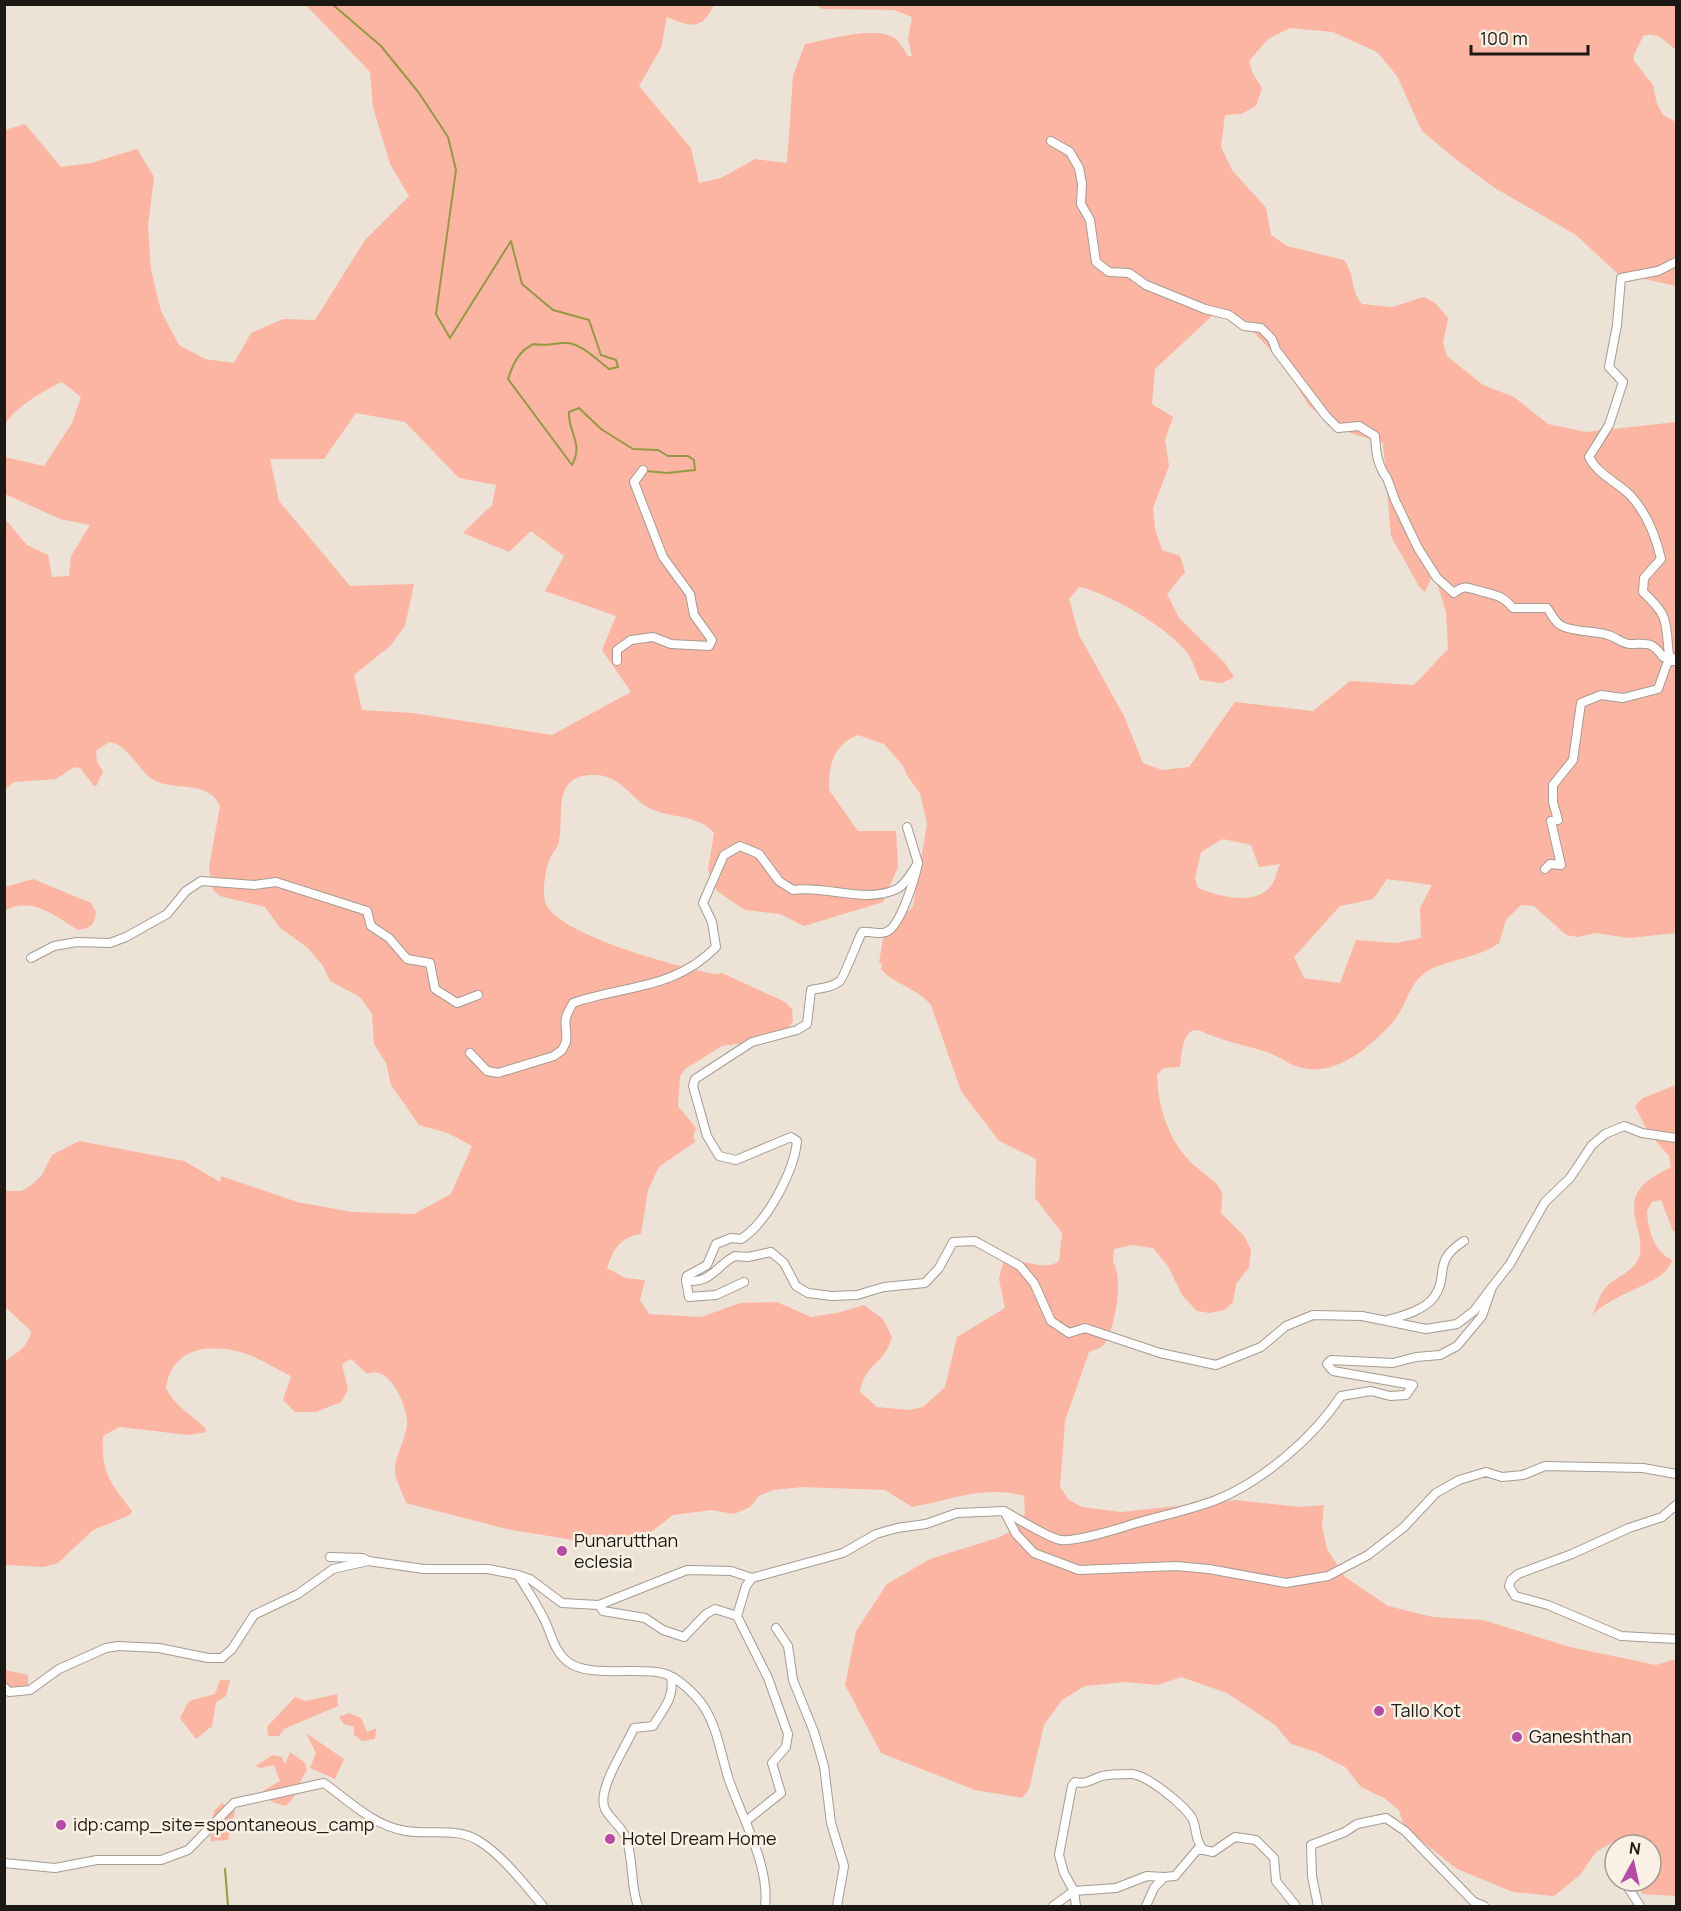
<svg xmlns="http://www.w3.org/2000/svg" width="1681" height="1911" font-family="Manrope,sans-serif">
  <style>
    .green { fill: #fcb4a3; fill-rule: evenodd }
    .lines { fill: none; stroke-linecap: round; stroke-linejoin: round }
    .stream { stroke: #949a43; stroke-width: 2 }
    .minor-casing { stroke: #a59b90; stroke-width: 10 }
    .minor { stroke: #fff; stroke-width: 8 }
    .poi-dot { fill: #b84aa7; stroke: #faf0e3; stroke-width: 2 }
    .labels { text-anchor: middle; stroke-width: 5; stroke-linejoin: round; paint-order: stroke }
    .poi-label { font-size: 18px; fill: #1c1915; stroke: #faf0e3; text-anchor: start }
  </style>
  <rect width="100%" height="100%" fill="#ece2d6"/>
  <!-- green -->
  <g class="green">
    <path d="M 306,5 L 714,5 C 701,32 690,26 667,17 L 661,48 L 639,86 L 691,148 L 699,183 L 721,178 L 755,159 L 787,163 L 793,76 L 805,44 C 827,40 879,24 897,40 C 901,44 905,51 908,56 L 912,56 L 908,39 L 912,17 L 894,10 L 822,9 L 816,5 L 1676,5 L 1676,50 C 1666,42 1658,31 1643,36 L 1634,55 L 1634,61 L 1653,85 L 1657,104 L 1663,115 L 1676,122 L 1676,286 L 1617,273 L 1576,235 L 1495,188 L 1458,161 L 1422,131 L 1397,76 L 1377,52 L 1333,32 L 1290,28 L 1268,39 L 1249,61 L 1253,74 L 1262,88 L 1256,106 L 1241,114 L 1225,115 L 1221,147 L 1232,170 L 1266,208 L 1271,235 L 1287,246 L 1344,260 C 1356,277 1350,290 1362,304 L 1392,307 L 1424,297 L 1435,303 L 1448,318 L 1443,343 L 1447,356 L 1483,385 L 1514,397 L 1548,424 L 1586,432 L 1676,422 L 1676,933 L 1629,938 L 1595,933 L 1578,937 L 1566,935 L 1534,906 L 1521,905 L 1506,920 L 1499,943 C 1476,960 1446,958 1423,974 C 1408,986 1405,1010 1391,1024 C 1369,1048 1332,1080 1296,1066 C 1286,1063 1277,1055 1267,1052 C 1245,1045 1222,1041 1201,1031 L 1193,1030 C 1181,1038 1182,1053 1180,1067 L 1164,1068 L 1157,1074 C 1158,1108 1169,1144 1196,1167 C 1205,1175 1219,1182 1222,1194 C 1223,1200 1221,1208 1221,1213 L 1244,1236 L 1251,1250 L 1249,1267 L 1236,1284 L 1233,1302 L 1224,1310 L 1210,1313 L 1197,1311 L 1182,1295 L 1168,1266 L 1153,1248 L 1132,1245 L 1114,1249 L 1113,1262 C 1124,1277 1115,1328 1105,1343 C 1102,1348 1095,1350 1089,1352 L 1065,1421 L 1060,1487 L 1069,1500 L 1082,1507 L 1121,1512 L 1236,1500 L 1300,1507 L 1324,1505 L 1322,1526 L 1327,1549 L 1345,1577 L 1388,1606 L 1433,1617 L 1483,1620 L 1570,1647 L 1656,1665 L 1676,1659 L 1676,1896 L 1642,1894 L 1637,1881 L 1651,1881 L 1651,1845 L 1621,1845 L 1618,1839 L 1596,1852 L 1580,1875 L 1554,1896 L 1513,1892 L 1457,1869 L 1404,1827 L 1399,1810 L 1384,1798 L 1361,1787 L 1345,1767 L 1316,1752 L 1291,1744 L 1275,1725 L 1227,1693 L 1181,1677 L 1158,1685 L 1126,1682 L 1085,1686 L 1062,1700 L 1044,1725 L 1029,1789 L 1022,1798 L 975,1790 L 881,1753 L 845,1685 L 856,1631 L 887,1584 L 930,1559 L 997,1538 L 1014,1530 L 1025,1513 L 1024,1496 C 985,1485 951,1500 912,1507 L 885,1490 L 802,1487 L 773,1490 L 759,1496 L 750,1507 L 734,1514 L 712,1510 L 673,1515 L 642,1539 L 615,1542 L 579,1541 L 507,1529 L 406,1503 C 403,1494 396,1481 395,1472 C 394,1457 405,1441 407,1426 C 409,1409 390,1363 367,1374 L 351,1359 L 342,1364 L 348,1390 L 341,1402 L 316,1412 L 295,1412 L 283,1400 L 291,1376 C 274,1368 255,1355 236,1351 C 203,1343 171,1351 166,1388 C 175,1407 192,1414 206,1429 L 206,1432 L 189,1435 L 119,1427 L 103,1436 C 101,1473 110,1482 132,1511 L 130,1515 L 93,1530 L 58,1563 L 44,1567 L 5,1565 L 5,1361 C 17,1353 29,1346 31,1331 L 5,1307 L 5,1191 L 21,1191 L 29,1187 L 42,1175 L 52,1155 L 79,1141 L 184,1161 L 220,1182 L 221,1176 L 297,1202 L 352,1212 L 414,1214 L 451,1194 L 472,1146 L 448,1133 L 419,1125 L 391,1085 L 386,1063 L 374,1044 L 372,1014 L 360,997 L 330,981 L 323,966 L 308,948 L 280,928 L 265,907 L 220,896 L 213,890 L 209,867 L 220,806 C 208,779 175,792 154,780 C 137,770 129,744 109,742 L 96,751 L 97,762 L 103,771 L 97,785 L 94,786 L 80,768 L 74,767 L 56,779 L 14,782 L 5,789 L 5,519 L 27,545 L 48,555 L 52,577 L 69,576 L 71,556 L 90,525 L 60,519 L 5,494 L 5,457 L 44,466 L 72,423 L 81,397 L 62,382 C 45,390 13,408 5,425 L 5,130 L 25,124 L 61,167 L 91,163 L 137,149 L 154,177 L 148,225 L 151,270 L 161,311 L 179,345 L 205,359 L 234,363 L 251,333 L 283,319 L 315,320 L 365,240 L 409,196 L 390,164 L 373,107 L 370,72 ZM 1212,316 L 1243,321 L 1281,361 L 1310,407 L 1341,430 L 1383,443 L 1391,536 L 1420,588 L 1425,592 L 1434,573 L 1446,612 L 1448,649 L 1414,685 L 1350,681 L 1313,711 L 1235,702 L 1189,767 L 1162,770 L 1143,763 L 1124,716 L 1079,635 L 1069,599 L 1079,587 C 1111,594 1169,628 1188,654 C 1193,661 1196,672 1200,680 L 1222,683 L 1234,677 L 1224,662 L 1179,618 L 1167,594 L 1185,572 L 1180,556 L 1162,550 L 1155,529 L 1153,508 L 1169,466 L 1165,440 L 1173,417 L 1152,404 L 1155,369 ZM 356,413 L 405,422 L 459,478 L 496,485 L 492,505 L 463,533 L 509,552 L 531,531 L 564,556 L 545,591 L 616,616 L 602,650 L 631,692 L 552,735 L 413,713 L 362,710 L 354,675 L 390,646 L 405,626 L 414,584 L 350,586 L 279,501 L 270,459 L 324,459 ZM 858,735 L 884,744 L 903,766 L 908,777 L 920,793 L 927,824 L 913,906 L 883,939 L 879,962 L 882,964 L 881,969 C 895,985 916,987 931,1005 L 961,1091 L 999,1141 L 1036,1159 L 1035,1198 L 1062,1233 L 1059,1261 C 1043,1273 1021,1256 1003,1263 L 999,1279 L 1005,1308 L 957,1337 L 945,1387 L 923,1407 L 909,1410 L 877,1407 L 860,1392 C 865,1362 884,1366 892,1337 L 883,1319 L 864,1305 L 837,1313 L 811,1317 L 777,1302 L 740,1303 L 701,1317 L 649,1314 L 640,1300 L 645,1280 L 625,1278 L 607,1268 C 614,1248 619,1238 641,1234 L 648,1190 L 657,1171 L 660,1166 L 695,1142 L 693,1137 L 696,1128 L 678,1106 L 680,1076 L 685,1069 L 722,1046 L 752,1042 L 784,1033 L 793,1021 L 792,1009 L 785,1002 L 722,973 L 714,974 C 679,967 565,937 547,906 C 541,896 545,872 549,861 C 551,854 558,848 559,841 C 565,815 550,774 595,775 C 623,775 632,803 656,811 C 676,818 700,816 714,833 L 708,870 L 717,891 L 745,910 L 780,914 L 804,926 L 883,902 L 898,867 L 896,831 L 858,831 L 829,790 C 828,765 834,744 858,735 ZM 1223,839 L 1251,845 L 1259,867 L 1280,864 C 1277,870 1275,881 1271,886 C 1253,907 1219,896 1198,888 L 1195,878 L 1201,852 ZM 1387,879 L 1432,885 L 1420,908 L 1421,938 L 1396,943 L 1356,940 L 1340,983 L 1304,978 L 1294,957 L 1340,906 L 1373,899 Z"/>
    <path d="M 33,879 L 91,903 L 96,912 C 94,925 91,928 78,930 C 53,915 34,897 5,910 L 5,887 Z"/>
    <path d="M 1676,1085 L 1676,1231 L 1673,1231 L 1661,1200 L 1652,1202 L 1647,1211 C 1648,1231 1654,1251 1672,1260 C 1666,1285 1611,1292 1592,1316 C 1596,1308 1598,1298 1603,1291 C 1612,1277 1632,1275 1639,1257 C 1642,1249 1640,1239 1638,1230 C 1627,1193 1640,1183 1671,1167 L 1669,1156 L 1648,1132 L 1635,1106 L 1643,1098 Z"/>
    <polygon points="5,1670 28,1675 28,1687 15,1690 5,1686"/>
    <polygon points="220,1680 230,1680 226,1696 216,1702 212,1726 196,1739 180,1718 189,1701 215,1694"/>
    <polygon points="337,1694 338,1706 284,1729 279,1736 268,1736 267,1727 295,1697 305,1701"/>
    <polygon points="349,1713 361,1718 367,1732 376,1728 375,1739 362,1741 354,1735 354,1727 344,1724 339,1717"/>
    <polygon points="306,1733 344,1759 335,1779 310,1768 316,1753"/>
    <path d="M 290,1752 L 305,1763 L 307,1770 C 297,1784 299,1794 286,1806 L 272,1802 L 263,1791 L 280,1781 L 274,1765 L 261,1768 L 255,1766 L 273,1755 L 282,1757 L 285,1764 Z"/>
    <polygon points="222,1803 235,1811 228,1840 210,1841 214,1811"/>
  </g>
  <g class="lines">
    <!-- stream -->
    <g class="stream">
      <path d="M 332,4 L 381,46 L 419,93 L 448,137 L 456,170 L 436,314 L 450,338 L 511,241 L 522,284 L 553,310 L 589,320 L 601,355 L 616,360 L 618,367 L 609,369 C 597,360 583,345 568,343 C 555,342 547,347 534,344 C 519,350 513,364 508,379 L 572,465 C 584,443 568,433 569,412 L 579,408 L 601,429 L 633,449 L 658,450 L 668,456 L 688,456 L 694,460 L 695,470 L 667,473 L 646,471"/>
      <polyline points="225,1869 228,1906"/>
    </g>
    <defs>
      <g id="minor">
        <path d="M 1051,141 L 1070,152 L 1079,168 L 1082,184 L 1081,204 L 1090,220 L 1096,262 L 1109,272 L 1129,273 L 1146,285 L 1205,309 L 1229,315 L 1244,326 L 1261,328 L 1272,339 L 1276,350 L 1326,416 L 1338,428 L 1359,426 L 1375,436 C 1376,451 1377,465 1387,478 L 1395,500 L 1418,548 L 1437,578 L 1454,593 C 1465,584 1468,588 1480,591 C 1495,595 1502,595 1513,608 L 1547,608 C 1552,614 1554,622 1562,626 C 1577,633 1593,630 1608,635 C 1616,637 1622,644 1630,644 C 1646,644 1651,640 1663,657 L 1669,655"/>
        <polyline points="617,661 617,650 631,640 653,637 671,644 709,646 712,640 694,615 690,594 663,557 634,482 643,470"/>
        <path d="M 918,863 C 915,878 900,928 886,932 C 880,935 870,931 862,932 C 858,940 843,979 840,981 C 832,988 820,988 811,990 L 807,1024 L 797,1030 L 752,1042 L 695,1079 L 693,1086 L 707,1136 L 719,1156 L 736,1160 L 791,1137 L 797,1141 C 794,1171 767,1223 741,1239 L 731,1238 L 716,1244 L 707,1265 L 687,1276 L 686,1280 C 709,1286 718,1264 735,1256 L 748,1257 L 771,1252 L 784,1263 L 796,1286 L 808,1293 L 832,1296 L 857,1295 L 884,1287 L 925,1283 L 939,1268 L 953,1242 L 975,1241 L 1020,1266 L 1034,1283 L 1051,1321 L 1069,1333 L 1085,1328 L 1160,1353 L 1216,1365 L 1261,1347 L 1286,1326 L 1313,1315 L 1362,1316 L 1426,1329 L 1457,1324 L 1474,1311 L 1492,1287"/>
        <path d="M 1545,869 L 1550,864 L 1561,865 L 1551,821 L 1558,820 L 1553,802 L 1553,785 L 1573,760 L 1581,703 L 1601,695 L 1623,698 L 1658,689 L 1668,661 L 1675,661 L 1669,655 C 1665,621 1670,617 1643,592 L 1644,578 L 1661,559 C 1656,537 1646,512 1630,495 C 1616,481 1598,475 1589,457 L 1609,425 L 1623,382 L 1609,367 L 1617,325 L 1621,278 L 1658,271 L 1676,262"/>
        <polyline points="31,958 54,946 77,942 110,943 126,937 167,914 186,891 201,881 254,885 276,882 367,911 371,926 389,938 407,959 430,963 435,989 457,1003 478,995"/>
        <path d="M 470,1053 L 487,1071 L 498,1073 L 554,1056 L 562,1050 L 566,1042 C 568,1022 560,1025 573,1003 C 624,985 674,990 716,947 L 712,922 L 703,903 L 724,855 L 740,846 L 759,854 L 779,881 L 793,890 C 826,885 865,904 897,889 C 906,884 912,872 918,863 L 907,827"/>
        <polyline points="686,1280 689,1297 716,1295 744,1282"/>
        <path d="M 1388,1320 C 1402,1316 1425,1310 1434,1297 C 1450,1275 1431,1262 1464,1241"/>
        <polyline points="1676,1505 1662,1517 1629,1528 1572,1554 1518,1574 1511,1580 1509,1586 1515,1596 1548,1605 1621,1636 1676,1639"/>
        <path d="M 1004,1511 C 1015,1517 1050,1539 1061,1540 C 1075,1542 1118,1529 1133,1524 C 1160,1516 1190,1510 1216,1500 C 1263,1481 1314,1437 1341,1396 L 1371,1391 L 1390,1396 L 1406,1395 L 1413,1385 L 1333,1371 L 1327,1364 L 1331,1360 L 1393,1363 L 1416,1357 L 1440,1355 L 1457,1346 L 1482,1316 L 1492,1287 L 1510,1264 L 1545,1202 L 1570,1178 L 1592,1145 L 1605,1134 L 1624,1126 L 1642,1133 L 1676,1138"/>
        <polyline points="330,1557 363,1558 368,1561"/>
        <path d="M 518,1575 C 528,1591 538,1606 546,1623 C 552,1637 555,1652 568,1662 C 589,1678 637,1667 662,1673 C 677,1676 696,1695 704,1707 C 718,1729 721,1756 729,1780 C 742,1818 770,1866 765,1906"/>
        <polyline points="599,1605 603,1611 645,1618 663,1630 684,1637 706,1614 715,1609 737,1616"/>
        <polyline points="776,1628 788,1646 793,1680 814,1732 824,1766 831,1823 844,1866 837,1906"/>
        <polyline points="4,1687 9,1692 30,1690 59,1669 106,1648 118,1646 159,1648 208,1658 222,1658 232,1649 254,1615 298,1594 333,1569 368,1561 424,1569 488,1569 518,1575 530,1579 562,1603 599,1605 687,1570 731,1571 752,1578 843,1553 876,1534 897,1528 926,1524 957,1513 1004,1511 1016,1534 1034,1553 1079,1570 1176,1566 1209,1569 1286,1583 1328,1576 1368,1555 1404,1527 1436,1493 1459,1480 1486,1472 1502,1477 1523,1475 1545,1466 1643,1468 1676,1474"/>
        <polyline points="746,1821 781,1793 772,1763 786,1747 788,1734 768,1678 737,1616 746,1586 752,1578"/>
        <path d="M 4,1863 L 55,1868 L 97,1860 L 161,1860 L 188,1850 L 234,1803 L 324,1783 C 350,1802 374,1826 406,1831 C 431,1835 457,1827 479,1841 C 502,1855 525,1885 543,1906"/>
        <polyline points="1624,1881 1640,1906"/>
        <path d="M 638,1906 C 630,1885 634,1860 626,1838 C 622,1827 610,1819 605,1809 C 596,1790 626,1747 634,1728 L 653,1726 C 663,1709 675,1698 671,1677"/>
        <path d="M 1053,1906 L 1074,1891 L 1064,1873 L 1059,1855 L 1072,1786 L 1075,1782 C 1086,1785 1092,1779 1102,1776 C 1110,1774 1121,1774 1130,1774 C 1144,1772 1187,1807 1193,1820 C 1197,1831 1195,1841 1204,1850 L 1213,1852 L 1235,1837 L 1256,1840 L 1274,1858 L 1276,1881 L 1296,1906"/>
        <polyline points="1076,1906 1074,1891 1116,1888 1147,1876 1164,1877"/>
        <polyline points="1146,1906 1154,1888 1164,1877 1175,1876 1197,1850 1204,1850"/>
        <polyline points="1318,1906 1312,1876 1311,1845 1345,1832 1357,1824 1386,1818 1405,1831 1474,1902 1484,1906"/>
      </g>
    </defs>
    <!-- minor casing -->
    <use href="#minor" class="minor-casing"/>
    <!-- minor -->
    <use href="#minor" class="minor"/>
  </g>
  <!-- markers -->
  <g class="poi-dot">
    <circle cx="562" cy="1551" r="6"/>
    <circle cx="1379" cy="1711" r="6"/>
    <circle cx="1517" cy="1737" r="6"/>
    <circle cx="61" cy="1825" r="6"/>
    <circle cx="610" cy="1839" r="6"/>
  </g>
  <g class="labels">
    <!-- poi labels -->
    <g class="poi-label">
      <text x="574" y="1547">Punarutthan<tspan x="574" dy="21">eclesia</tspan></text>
      <text x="1391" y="1717">Tallo Kot</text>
      <text x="1529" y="1743">Ganeshthan</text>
      <text x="73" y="1831">idp:camp_site=spontaneous_camp</text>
      <text x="622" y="1845">Hotel Dream Home</text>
    </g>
  </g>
  <!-- border -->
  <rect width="1681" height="1911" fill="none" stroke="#1c1915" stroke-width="12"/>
  <!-- north arrow -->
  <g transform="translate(1633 1863) rotate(8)"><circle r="28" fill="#faf0e3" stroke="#a19a91" stroke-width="1.5"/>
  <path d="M0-4.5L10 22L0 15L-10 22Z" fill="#b84aa7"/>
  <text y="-9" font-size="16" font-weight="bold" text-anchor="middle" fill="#1c1915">N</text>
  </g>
  <!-- scale -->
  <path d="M1471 45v9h117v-9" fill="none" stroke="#1c1915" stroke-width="3"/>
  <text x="1480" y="45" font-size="18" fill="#1c1915" stroke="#faf0e3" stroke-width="4.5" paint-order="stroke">100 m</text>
</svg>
